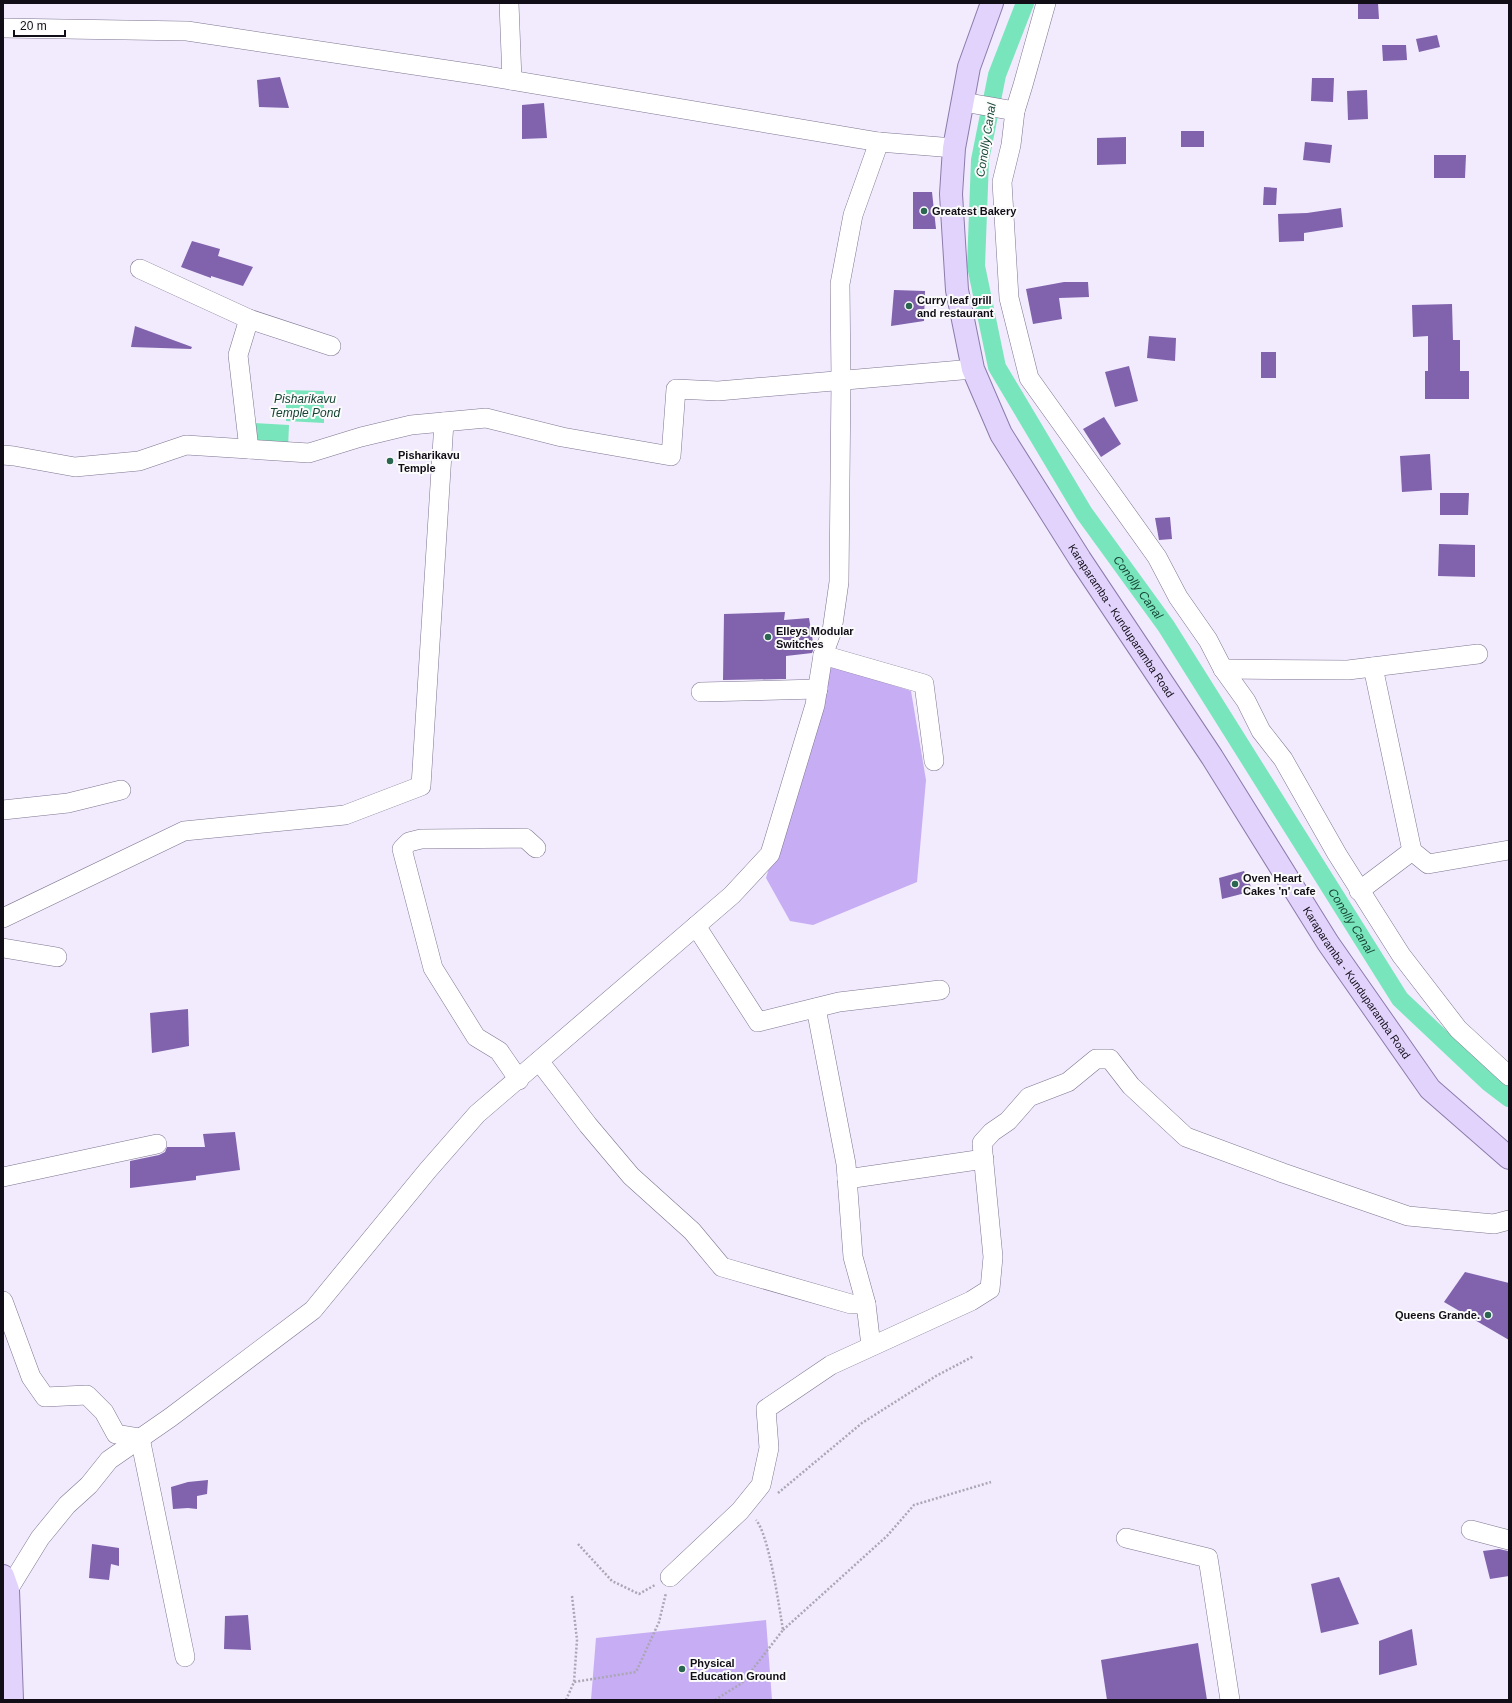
<svg xmlns="http://www.w3.org/2000/svg" width="1512" height="1703" font-family="Arial,sans-serif">
  <style>
    .green { fill: #c7adf3 }
    .water { fill: #79e5bc }
    .lines { fill: none; stroke-linecap: round; stroke-linejoin: round }
    .canal { stroke: #79e5bc; stroke-width: 18 }
    .building { fill: #8062ad }
    .minor-casing { stroke: #7f7590; stroke-width: 20 }
    .major-casing { stroke: #8c7bab; stroke-width: 24 }
    .path { stroke: #aba6b5; stroke-width: 2.5; stroke-dasharray: 2 2; stroke-linecap: butt }
    .minor { stroke: #fff; stroke-width: 19 }
    .major { stroke: #e2d3fc; stroke-width: 22 }
    .poi-dot { fill: #2b6651; stroke: #fbfbfb; stroke-width: 1.5 }
    .labels { text-anchor: middle; stroke-width: 4; stroke-linejoin: round; paint-order: stroke }
    .poi-label { font-size: 11px; font-weight: bold; fill: #120e18; stroke: #fbfbfb; text-anchor: start }
    .street-label { font-size: 11px; fill: #120e18; stroke: #fbfbfb }
    .water-label { font-size: 12px; font-style: italic; fill: #164535; stroke: #fbfbfb }
  </style>
  <rect width="100%" height="100%" fill="#f1ebfd"/>
  <!-- green -->
  <g class="green">
    <polygon points="829,665 911,691 926,780 917,882 813,925 790,921 766,878"/>
    <polygon points="766,1620 772,1700 591,1700 596,1638"/>
  </g>
  <!-- water -->
  <g class="water">
    <polygon points="286,390 324,391 324,423 286,421"/>
    <polygon points="252,423 289,425 288,448 253,447"/>
  </g>
  <g class="lines">
    <!-- canal -->
    <path class="canal" id="s1" d="M 1025,3 L 997,75 L 980,160 L 976,266 L 997,367 L 1084,513 L 1166,626 L 1400,999 L 1488,1082 L 1509,1098"/>
  </g>
  <!-- building -->
  <g class="building">
    <polygon points="1358,3 1378,3 1379,19 1358,19"/>
    <polygon points="1437,35 1440,47 1419,52 1416,39"/>
    <polygon points="1382,45 1406,45 1407,60 1383,61"/>
    <polygon points="280,77 289,108 259,107 257,80"/>
    <polygon points="1312,78 1334,78 1333,102 1311,101"/>
    <polygon points="1367,90 1368,119 1348,120 1347,91"/>
    <polygon points="544,103 547,138 522,139 522,105"/>
    <rect x="1181" y="131" width="23" height="16"/>
    <polygon points="1126,137 1126,164 1097,165 1097,138"/>
    <polygon points="1305,142 1332,145 1330,163 1303,160"/>
    <polygon points="1434,155 1466,155 1465,178 1434,178"/>
    <polygon points="1264,187 1277,188 1276,205 1263,205"/>
    <polygon points="913,192 932,192 936,229 913,229"/>
    <polygon points="1341,208 1343,227 1304,233 1304,241 1279,242 1278,214 1307,213"/>
    <polygon points="192,241 220,249 218,256 253,267 243,286 211,276 211,278 181,267"/>
    <polygon points="1064,282 1088,282 1089,297 1059,298 1062,319 1033,324 1026,289"/>
    <polygon points="894,290 925,291 924,321 891,326"/>
    <polygon points="1452,304 1453,340 1460,340 1460,371 1469,371 1469,399 1425,399 1425,371 1428,371 1428,336 1413,337 1412,305"/>
    <polygon points="135,326 192,347 191,349 131,347"/>
    <polygon points="1149,336 1176,338 1175,361 1147,358"/>
    <rect x="1261" y="352" width="15" height="26"/>
    <polygon points="1129,366 1138,401 1115,407 1105,372"/>
    <polygon points="1104,417 1121,444 1101,457 1083,429"/>
    <polygon points="1430,454 1432,490 1402,492 1400,456"/>
    <polygon points="1440,493 1469,493 1468,515 1440,515"/>
    <polygon points="1170,517 1172,539 1159,540 1155,518"/>
    <polygon points="1439,544 1475,545 1475,577 1438,576"/>
    <polygon points="785,612 784,620 809,618 814,648 812,653 786,656 786,679 723,680 724,614"/>
    <polygon points="1244,871 1253,891 1222,899 1219,878"/>
    <polygon points="188,1009 189,1046 152,1053 150,1013"/>
    <polygon points="235,1132 240,1170 196,1176 196,1180 130,1188 130,1161 159,1155 165,1152 167,1147 205,1147 203,1134"/>
    <polygon points="1465,1272 1509,1283 1509,1340 1444,1302"/>
    <polygon points="208,1480 207,1494 197,1496 197,1509 188,1508 173,1509 171,1487 188,1482"/>
    <polygon points="92,1544 119,1548 119,1566 111,1564 109,1580 89,1578"/>
    <polygon points="1499,1549 1508,1551 1509,1576 1490,1579 1483,1551"/>
    <polygon points="1339,1577 1359,1624 1321,1633 1311,1584"/>
    <polygon points="248,1615 251,1650 224,1649 225,1616"/>
    <polygon points="1412,1629 1417,1665 1379,1675 1379,1641"/>
    <polygon points="1198,1643 1207,1700 1107,1700 1101,1660"/>
  </g>
  <g class="lines">
    <defs>
      <g id="minor">
        <polyline points="509,3 512,80"/>
        <polyline points="1046,3 1023,85 1015,111 1011,145 1002,182 1009,298 1029,378 1157,557 1178,597 1208,640 1223,669 1246,701 1261,731 1283,759 1337,854 1401,955 1458,1029 1509,1076"/>
        <polyline points="3,28 187,31 481,75 879,142 954,148"/>
        <polyline points="963,102 1015,111"/>
        <polyline points="140,269 249,319 331,346"/>
        <polyline points="249,319 238,355 249,449"/>
        <polyline points="3,455 14,456 75,467 139,461 186,445 309,453 361,437 411,425 486,418 562,437 671,456 676,389 718,391 973,369"/>
        <polyline points="823,655 924,684 934,761"/>
        <polyline points="1373,667 1412,851"/>
        <polyline points="1223,669 1348,670 1478,654"/>
        <polyline points="701,692 818,689"/>
        <polyline points="3,810 68,803 121,790"/>
        <polyline points="1359,891 1412,851 1428,864 1509,850"/>
        <polyline points="3,918 184,831 345,815 421,786 444,422"/>
        <polyline points="696,926 758,1022 839,1002 940,990"/>
        <polyline points="3,948 57,957"/>
        <polyline points="816,1008 846,1164 853,1257 866,1304 871,1346"/>
        <polyline points="539,1061 588,1125 631,1176 692,1231 722,1267 851,1304 866,1304"/>
        <polyline points="519,1080 499,1051 476,1037 433,968 402,849 409,842 421,839 525,838 536,848"/>
        <polyline points="3,1177 157,1144"/>
        <polyline points="847,1179 984,1159"/>
        <polyline points="3,1301 31,1377 45,1397 87,1395 104,1412 116,1434 140,1438 185,1657"/>
        <polyline points="1471,1530 1509,1540"/>
        <polyline points="1126,1538 1208,1558 1230,1700"/>
        <polyline points="670,1577 740,1511 761,1485 769,1448 766,1409 831,1365 971,1301 990,1289 993,1257 982,1143 992,1132 1008,1121 1029,1097 1068,1082 1096,1059 1110,1059 1131,1086 1186,1137 1283,1173 1408,1216 1494,1224 1509,1220"/>
        <polyline points="8,1590 40,1538 67,1505 89,1485 109,1460 171,1417 313,1310 428,1170 477,1114 732,895 770,854 815,705 823,655 832,631 839,582 841,380 840,284 853,215 879,142"/>
      </g>
      <g id="major">
        <path id="s2" d="M 992,3 L 969,67 L 954,148 L 951,194 L 957,290 L 973,369 L 1001,434 L 1080,559 L 1212,757 L 1328,943 L 1430,1089 L 1509,1158"/>
        <polyline points="3,1576 8,1590 12,1700"/>
      </g>
    </defs>
    <!-- minor casing -->
    <use href="#minor" class="minor-casing"/>
    <!-- major casing -->
    <use href="#major" class="major-casing"/>
    <!-- path -->
    <g class="path">
      <polyline points="778,1493 862,1423 936,1376 974,1356"/>
      <polyline points="578,1544 612,1581 639,1594 655,1585"/>
      <polyline points="572,1596 577,1640 574,1682"/>
      <polyline points="783,1630 887,1536 914,1505 991,1482"/>
      <polyline points="566,1700 574,1682 636,1672 659,1622 666,1593"/>
      <path d="M 715,1700 L 742,1683 L 783,1630 C 779,1606 769,1535 756,1520"/>
    </g>
    <!-- minor -->
    <use href="#minor" class="minor"/>
    <!-- major -->
    <use href="#major" class="major"/>
  </g>
  <!-- markers -->
  <g class="poi-dot">
    <circle cx="924" cy="211" r="4"/>
    <circle cx="909" cy="306" r="4"/>
    <circle cx="390" cy="461" r="4"/>
    <circle cx="768" cy="637" r="4"/>
    <circle cx="1235" cy="884" r="4"/>
    <circle cx="1488" cy="1315" r="4"/>
    <circle cx="682" cy="1669" r="4"/>
  </g>
  <g class="labels">
    <!-- poi labels -->
    <g class="poi-label">
      <text x="932" y="215">Greatest Bakery</text>
      <text x="917" y="304">Curry leaf grill<tspan x="917" dy="13">and restaurant</tspan></text>
      <text x="398" y="459">Pisharikavu<tspan x="398" dy="13">Temple</tspan></text>
      <text x="776" y="635">Elleys Modular<tspan x="776" dy="13">Switches</tspan></text>
      <text x="1243" y="882">Oven Heart<tspan x="1243" dy="13">Cakes 'n' cafe</tspan></text>
      <text x="1480" y="1319" text-anchor="end">Queens Grande.</text>
      <text x="690" y="1667">Physical<tspan x="690" dy="13">Education Ground</tspan></text>
    </g>
    <!-- street labels -->
    <g class="street-label">
      <text dy="4" stroke="none"><textPath href="#s2" startOffset="666">Karaparamba - Kunduparamba Road</textPath></text>
      <text dy="4" stroke="none"><textPath href="#s2" startOffset="1098">Karaparamba - Kunduparamba Road</textPath></text>
    </g>
    <!-- water labels -->
    <g class="water-label">
      <text transform="translate(986 140) rotate(-81)" y="4">Conolly Canal</text>
      <text x="305" y="403">Pisharikavu<tspan x="305" dy="14">Temple Pond</tspan></text>
      <text dy="4" stroke="none"><textPath href="#s1" startOffset="635">Conolly Canal</textPath></text>
      <text dy="4" stroke="none"><textPath href="#s1" startOffset="1031">Conolly Canal</textPath></text>
    </g>
  </g>
  <!-- border -->
  <rect width="1512" height="1703" fill="none" stroke="#120e18" stroke-width="8"/>
  <!-- scale -->
  <path d="M14 30v6h51v-6" fill="none" stroke="#120e18" stroke-width="2"/>
  <text x="20" y="30" font-size="12" fill="#120e18" stroke="#fbfbfb" stroke-width="3" paint-order="stroke">20 m</text>
</svg>
